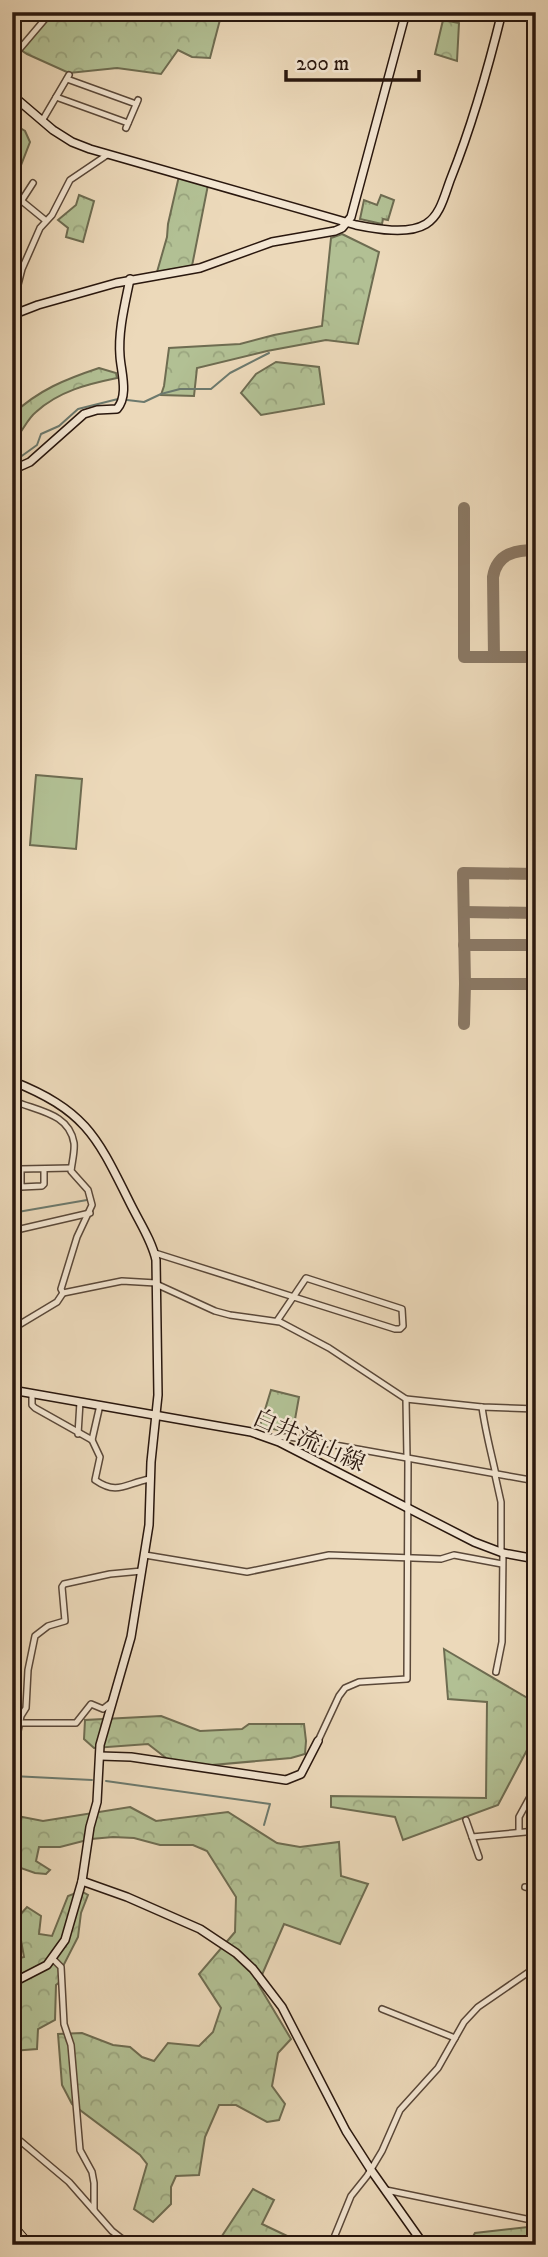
<svg xmlns="http://www.w3.org/2000/svg" width="548" height="2257" font-family="'IM FELL DW Pica','Noto Serif JP',serif">
  <style>
    .grass { fill: #b2c094; stroke: #6e6c51; stroke-width: 2 }
    .forest { fill: url(#forest-crowns); stroke: #6e6c51; stroke-width: 2 }
    .park { fill: url(#park-tufts); stroke: #6e6c51; stroke-width: 2 }
    .lines { fill: none; stroke-linecap: round; stroke-linejoin: round }
    .stream { stroke: #6c796d; stroke-width: 2 }
    .taxiway { stroke: #8a7864; stroke-width: 12 }
    .street-casing { stroke: #5a4839; stroke-width: 8 }
    .secondary-casing { stroke: #29170e; stroke-width: 10 }
    .highway-casing { stroke: #29170e; stroke-width: 12 }
    .street { stroke: #f3e6d2; stroke-width: 5 }
    .secondary { stroke: #f3e6d2; stroke-width: 7 }
    .highway { stroke: #ecd9ba; stroke-width: 10 }
    .labels { text-anchor: middle; stroke-width: 5; stroke-linejoin: round; paint-order: stroke }
    .street-label { font-size: 24px; fill: #29170e; stroke: #f3e6d2 }
  </style>
  <defs>
    <pattern id="forest-crowns" width="20" height="18" patternUnits="userSpaceOnUse" patternTransform="scale(1.75)"><rect width="20" height="18" fill="#b2c094"/><path d="M2 6a3 3 0 1 1 6 0M12 15a3 3 0 1 1 6 0" fill="none" stroke="#99a47e"/></pattern>
    <pattern id="park-tufts" width="24" height="20" patternUnits="userSpaceOnUse" patternTransform="scale(1.75)"><rect width="24" height="20" fill="#b2c094"/><path d="M3 7l-1-3M5 7V3M7 7l1-3M15 17l-1-3M17 17v-4M19 17l1-3" fill="none" stroke="#99a47e"/></pattern>
  </defs>
  <rect width="100%" height="100%" fill="#ecd9ba"/>
  <filter id="stains"><feTurbulence type="fractalNoise" baseFrequency=".00286" numOctaves="4"/><feColorMatrix values="0 0 0 0 .2 0 0 0 0 .09 0 0 0 0 .02 0 0 0 .5 -.17"/></filter>
  <radialGradient id="worn" r=".72"><stop offset=".6" stop-color="#630" stop-opacity="0"/><stop offset="1" stop-color="#630" stop-opacity=".3"/></radialGradient>
  <!-- grass -->
  <g class="grass">
    <polygon points="12,123 25,131 30,142 16,178 12,176"/>
    <polygon points="36,775 82,779 76,849 30,845"/>
  </g>
  <!-- forest -->
  <g class="forest">
    <polygon points="54,12 222,12 210,58 192,57 178,50 161,74 117,68 69,73 27,54 21,50"/>
    <polygon points="443,20 459,23 457,61 435,54"/>
    <polygon points="179,176 208,185 192,266 157,272 167,237 168,224"/>
    <polygon points="79,195 94,201 83,242 66,237 68,228 58,220 76,205"/>
    <polygon points="342,234 379,252 358,344 326,340 267,351 197,368 194,396 161,395 164,386 169,348 240,344 274,335 322,326 331,238"/>
    <polygon points="276,362 319,367 324,404 261,415 241,393 256,374"/>
    <path d="M 99,368 L 116,373 L 117,378 C 88,384 59,391 36,412 C 26,420 22,434 12,442 L 12,415 C 38,390 66,379 99,368 Z"/>
    <polygon points="444,1649 536,1703 536,1733 498,1805 403,1840 395,1817 331,1807 331,1796 486,1798 487,1702 448,1699"/>
    <polygon points="161,1716 200,1731 242,1729 249,1724 304,1724 306,1741 305,1754 291,1758 179,1768 148,1744 94,1748 84,1739 85,1720"/>
    <polygon points="130,1807 156,1821 228,1812 277,1843 300,1847 339,1842 341,1876 368,1884 340,1944 284,1924 258,1984 291,2039 278,2053 272,2086 285,2104 279,2120 267,2122 236,2105 219,2105 205,2137 199,2175 176,2176 171,2187 171,2204 153,2222 134,2209 147,2164 140,2155 72,2104 62,2085 58,2034 82,2033 113,2045 130,2047 142,2057 154,2061 168,2043 199,2046 213,2032 221,2008 199,1974 235,1932 236,1897 207,1851 193,1845 160,1845 134,1838 113,1837 91,1839 60,1847 39,1847 36,1861 50,1870 46,1874 35,1873 21,1868 12,1871 12,1815 43,1821"/>
    <polygon points="81,1891 88,1895 81,1913 78,1937 59,1974 61,1981 56,1985 55,2020 38,2029 37,2049 12,2051 12,1960 24,1957 17,1918 27,1907 41,1916 39,1934 52,1936 68,1896"/>
    <polygon points="253,2189 274,2200 262,2224 306,2245 216,2245"/>
    <polygon points="528,2227 536,2230 536,2245 468,2245 475,2233"/>
  </g>
  <!-- park -->
  <g class="park">
    <polygon points="381,195 394,200 388,220 383,219 382,224 360,219 364,200 377,205"/>
    <polygon points="271,1390 299,1397 294,1425 286,1432 260,1426"/>
  </g>
  <g class="lines">
    <!-- stream -->
    <g class="stream">
      <polyline points="127,400 144,402 161,394 180,389 211,389 230,373 269,353"/>
      <polyline points="12,463 37,445 41,434 59,426 78,409 118,399"/>
      <polyline points="12,1213 87,1200"/>
      <polyline points="12,1776 92,1780"/>
      <polyline points="106,1781 270,1804 264,1825"/>
    </g>
    <!-- taxiway -->
    <g class="taxiway">
      <polyline points="464,508 464,657 494,657"/>
      <path d="M 536,550 C 516,550 497,553 493,577 L 494,657 L 536,657"/>
      <polyline points="536,874 463,873 465,984 536,984"/>
      <polyline points="464,912 536,913"/>
      <polyline points="464,945 536,945"/>
      <polyline points="464,1024 465,984"/>
    </g>
    <defs>
      <g id="street">
        <polyline points="12,58 51,12"/>
        <polyline points="67,79 136,104"/>
        <polyline points="56,97 128,123"/>
        <polyline points="42,121 69,75"/>
        <polyline points="126,128 138,100"/>
        <polyline points="12,193 45,220"/>
        <polyline points="22,200 33,183"/>
        <polyline points="12,308 22,269 40,228 52,215 70,180 107,155"/>
        <path d="M 12,1100 C 35,1111 69,1112 74,1143 C 75,1151 72,1162 71,1171 L 88,1190 L 92,1205 L 77,1237 L 61,1289 L 63,1293 L 57,1302 L 12,1329"/>
        <polyline points="44,1169 44,1184 42,1186 21,1187 21,1169 71,1168"/>
        <polyline points="12,1231 90,1213"/>
        <polyline points="155,1253 395,1329 400,1329 403,1326 402,1309 306,1278 277,1321"/>
        <polyline points="156,1284 215,1311 230,1315 280,1322 329,1348 406,1399 407,1458"/>
        <polyline points="63,1293 122,1281 156,1283"/>
        <path d="M 32,1394 L 32,1405 L 35,1408 L 92,1440 L 100,1457 L 95,1480 C 118,1496 126,1483 150,1479"/>
        <polyline points="406,1399 482,1407 536,1409"/>
        <path d="M 482,1407 C 485,1430 491,1452 496,1475"/>
        <polyline points="78,1434 80,1402"/>
        <polyline points="269,1437 290,1437 536,1481"/>
        <polyline points="92,1440 100,1405"/>
        <polyline points="495,1475 501,1502 501,1552"/>
        <polyline points="145,1555 247,1572 329,1555 441,1559 454,1555 502,1564"/>
        <polyline points="496,1672 502,1642 503,1553"/>
        <polyline points="20,1723 76,1723 91,1704 103,1709 112,1702"/>
        <polyline points="12,1737 18,1731 21,1716 26,1708 28,1670 35,1636 48,1626 65,1621 62,1587 64,1584 110,1574 142,1571"/>
        <polyline points="318,1741 339,1696 345,1688 359,1682 407,1679 408,1459"/>
        <polyline points="533,1748 536,1749"/>
        <polyline points="466,1820 479,1857"/>
        <polyline points="519,1832 519,1817 536,1786"/>
        <polyline points="472,1837 536,1831"/>
        <polyline points="525,1887 536,1889"/>
        <polyline points="53,1959 61,1967 64,2024 71,2045 80,2150 92,2172 94,2183 94,2210"/>
        <polyline points="382,2009 455,2038"/>
        <polyline points="12,2134 69,2182 112,2231 130,2245"/>
        <polyline points="386,2190 536,2221"/>
        <polyline points="331,2245 351,2196 367,2176 382,2151 400,2110 438,2068 464,2022 478,2007 536,1967"/>
      </g>
      <g id="secondary">
        <path d="M 12,95 L 53,130 L 72,142 L 90,149 L 356,225 C 376,229 408,235 426,224 C 441,215 445,193 451,178 C 473,123 488,69 502,12"/>
        <polyline points="12,315 38,305 116,283 200,268 272,242 335,231 342,228 351,217 406,12"/>
        <path d="M 12,470 L 30,462 L 84,414 L 97,410 L 117,409 C 129,395 121,372 120,356 C 118,331 125,304 130,279"/>
        <path d="M 12,1081 C 87,1111 97,1137 131,1205 C 140,1223 152,1241 156,1260 L 158,1395 L 151,1462 L 149,1525 L 131,1637 L 100,1745 L 97,1802 L 90,1827 L 82,1881 L 65,1940 L 47,1965 L 12,1983"/>
        <polyline points="12,1390 251,1432 279,1442 474,1542 503,1553 536,1559"/>
        <polyline points="100,1756 131,1757 286,1780 301,1774 318,1741"/>
        <polyline points="82,1881 127,1897 200,1929 236,1953 253,1969 282,2007 346,2131 371,2170 424,2245"/>
      </g>
      <polyline id="highway" points="12,2226 28,2245"/>
    </defs>
    <!-- street casing -->
    <use href="#street" class="street-casing"/>
    <!-- secondary casing -->
    <use href="#secondary" class="secondary-casing"/>
    <!-- highway casing -->
    <use href="#highway" class="highway-casing"/>
    <!-- street -->
    <use href="#street" class="street"/>
    <!-- secondary -->
    <use href="#secondary" class="secondary"/>
    <!-- highway -->
    <use href="#highway" class="highway"/>
  </g>
  <g class="labels">
    <!-- street labels -->
    <g class="street-label">
      <text transform="translate(309 1440) rotate(24)" y="8">白井流山線</text>
    </g>
  </g>
  <!-- margin -->
  <rect width="548" height="2257" fill="none" stroke="#ecd9ba" stroke-width="42"/>
  <rect x="14" y="14" width="520" height="2229" fill="none" stroke="#29170e" stroke-width="3.5"/>
  <rect x="21" y="21" width="506" height="2215" fill="none" stroke="#29170e" stroke-width="2"/>
  <!-- scale -->
  <path d="M286 70v10h133v-10" fill="none" stroke="#29170e" stroke-width="3.5"/>
  <text x="296" y="70" font-size="21" fill="#29170e" stroke="#f3e6d2" stroke-width="5" paint-order="stroke">200 m</text>
  <rect width="100%" height="100%" filter="url(#stains)"/>
  <rect width="100%" height="100%" fill="url(#worn)"/>
</svg>
